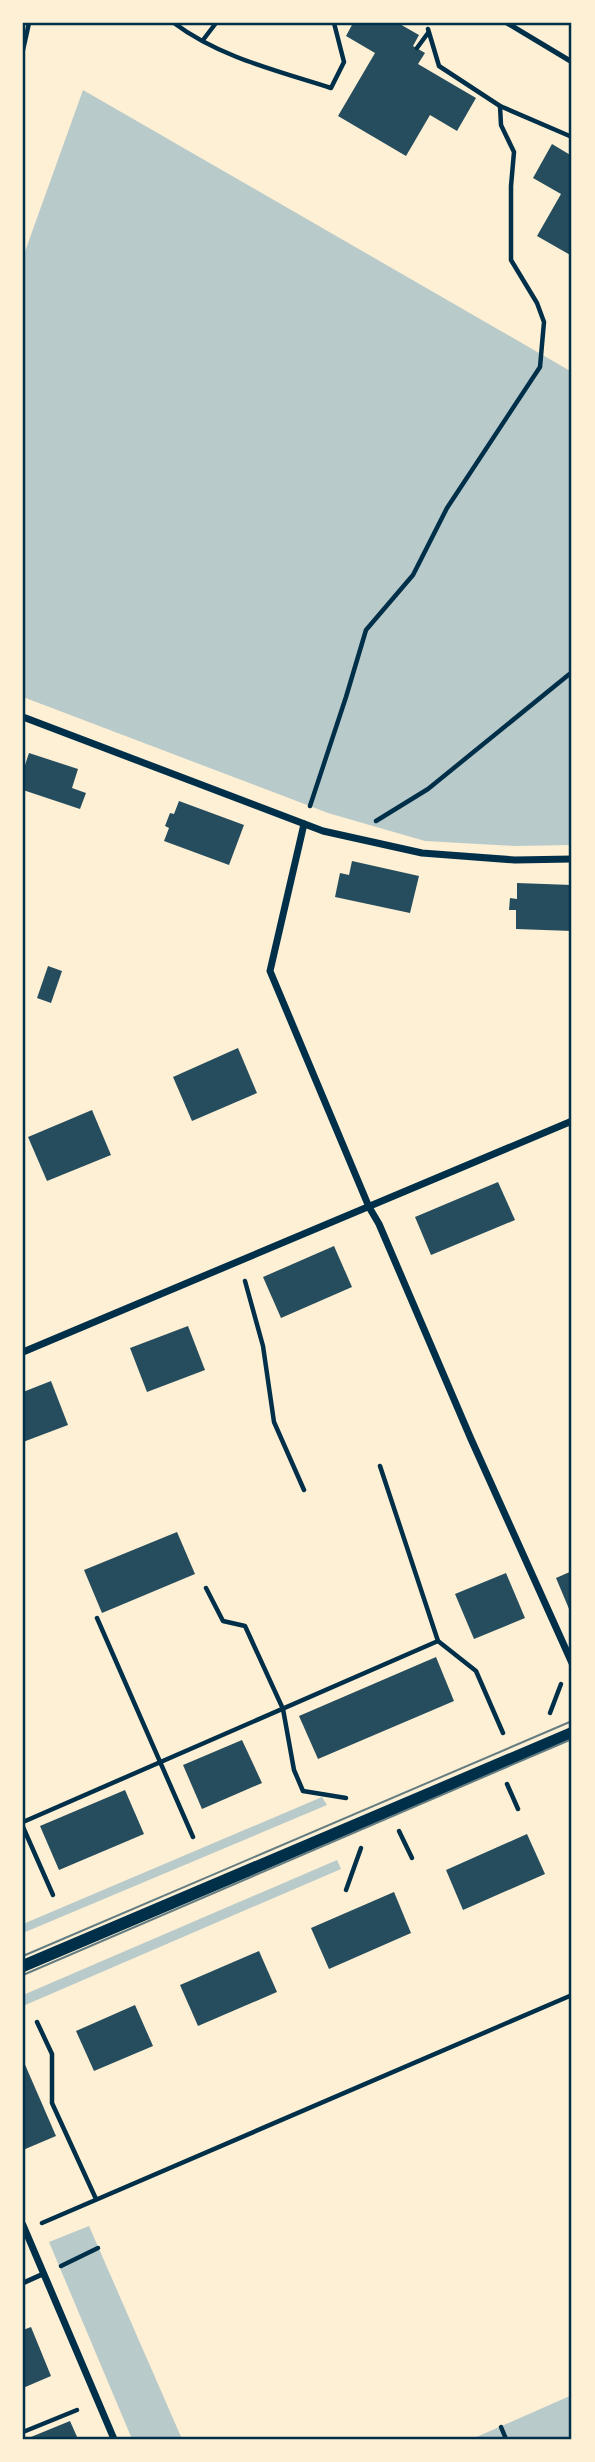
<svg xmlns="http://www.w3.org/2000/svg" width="595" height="2462" font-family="'PT Sans',sans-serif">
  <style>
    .green { fill: #b9caca }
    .building { fill: #264d5e }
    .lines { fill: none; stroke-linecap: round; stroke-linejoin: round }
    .path { stroke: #003049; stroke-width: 4.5 }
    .service { stroke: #003049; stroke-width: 5 }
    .minor { stroke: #003049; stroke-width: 7 }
    .tertiary { stroke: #003049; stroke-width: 12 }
    .tram { stroke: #657d81; stroke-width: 2 }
    .neatline { fill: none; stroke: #003049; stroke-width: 2.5 }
  </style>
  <rect width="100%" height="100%" fill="#fdf0d5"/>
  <!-- green -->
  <g class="green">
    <polygon points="83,90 572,372 572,845 515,846 425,841 328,813 23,697 23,257"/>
    <polygon points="322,1797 327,1805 23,1933 23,1924"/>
    <polygon points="337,1860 341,1869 23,2006 23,1995"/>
    <polygon points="89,2226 182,2439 132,2439 49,2242"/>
    <polygon points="572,2395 572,2439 472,2439"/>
  </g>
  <!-- building -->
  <g class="building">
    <polygon points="353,23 398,23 419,35 413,46 425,53 418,64 476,98 457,131 430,115 406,156 338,116 375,53 346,36"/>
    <polygon points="552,144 572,156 572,256 537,236 561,194 533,178"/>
    <polygon points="29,753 78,769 72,788 86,793 80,809 23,790 23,771"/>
    <polygon points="179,801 244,825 229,865 164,841 169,828 165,826 170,813 174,814"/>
    <polygon points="352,861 419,876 410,913 335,897 340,873 349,875"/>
    <polygon points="517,883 572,885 572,931 516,929 516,910 509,910 510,898 517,899"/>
    <polygon points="48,966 62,971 51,1003 37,998"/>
    <polygon points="238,1048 257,1093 192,1121 173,1077"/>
    <polygon points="92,1110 111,1155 47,1181 28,1137"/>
    <polygon points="498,1182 515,1220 431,1255 415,1217"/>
    <polygon points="334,1246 352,1287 281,1318 263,1277"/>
    <polygon points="188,1326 205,1370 147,1392 130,1348"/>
    <polygon points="51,1381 68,1425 23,1442 23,1392"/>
    <polygon points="177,1532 195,1574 102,1613 84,1570"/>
    <polygon points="572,1571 572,1616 556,1578"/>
    <polygon points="506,1573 525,1618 474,1639 455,1594"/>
    <polygon points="436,1657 454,1701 318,1759 299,1716"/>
    <polygon points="242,1740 262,1783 202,1809 183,1765"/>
    <polygon points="125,1790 144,1834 59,1870 40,1826"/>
    <polygon points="527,1834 545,1874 463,1910 446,1870"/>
    <polygon points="394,1892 411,1933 329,1969 311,1928"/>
    <polygon points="259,1951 277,1992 198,2026 180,1985"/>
    <polygon points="135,2005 153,2046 94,2071 76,2031"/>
    <polygon points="23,2060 56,2136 23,2150"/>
    <polygon points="31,2327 51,2376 23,2388 23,2330"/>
    <polygon points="70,2421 78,2439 26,2439"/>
  </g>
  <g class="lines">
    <!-- path -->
    <g class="path">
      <path d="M 174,23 C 219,57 278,71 331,88 L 344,62 L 334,23"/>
      <polyline points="428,29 439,66 500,106 572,137"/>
      <polyline points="203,40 216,23"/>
      <polyline points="417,48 428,33"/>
      <polyline points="23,50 29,23"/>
      <polyline points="310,806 346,697 366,630 413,575 447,508 540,367 544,322 537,303 511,260 511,186 514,152 501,125 500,106"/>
      <polyline points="376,821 428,789 572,672"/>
      <polyline points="245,1281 263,1346 274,1422 304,1490"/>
      <polyline points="380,1466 438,1641 476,1671 503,1733"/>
      <polyline points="206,1588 223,1621 245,1626 283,1709 294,1770 303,1791 346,1798"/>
      <polyline points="97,1618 193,1837"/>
      <polyline points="550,1713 561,1684"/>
      <polyline points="507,1784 518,1809"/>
      <polyline points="23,1822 438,1641"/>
      <polyline points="23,1827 53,1895"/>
      <polyline points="399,1831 412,1858"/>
      <polyline points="346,1890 361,1848"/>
      <polyline points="37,2022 52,2054 52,2103 96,2199"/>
      <polyline points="42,2223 572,1995"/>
      <polyline points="61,2266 98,2248"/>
      <polyline points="501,2427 506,2439"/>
      <polyline points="23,2432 77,2410"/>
    </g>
    <!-- service -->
    <g class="service">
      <polyline points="507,23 572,62"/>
      <polyline points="23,2283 43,2274"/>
    </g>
    <!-- minor -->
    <g class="minor">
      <polyline points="23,717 323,831 422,853 515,860 572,859"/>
      <polyline points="304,824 270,971 369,1207 379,1224 471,1439 572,1663"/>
      <polyline points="23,1352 572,1121"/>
      <polyline points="23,2225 114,2439"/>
    </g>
    <!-- tertiary -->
    <polyline class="tertiary" points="23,1966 572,1733"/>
    <!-- tram -->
    <g class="tram">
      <polyline points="23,1956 572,1721"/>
      <polyline points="23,1975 572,1739"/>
    </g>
  </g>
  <!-- border -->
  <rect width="595" height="2462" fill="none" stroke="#fdf0d5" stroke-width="49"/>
  <rect x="24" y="24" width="546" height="2414" class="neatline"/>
</svg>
